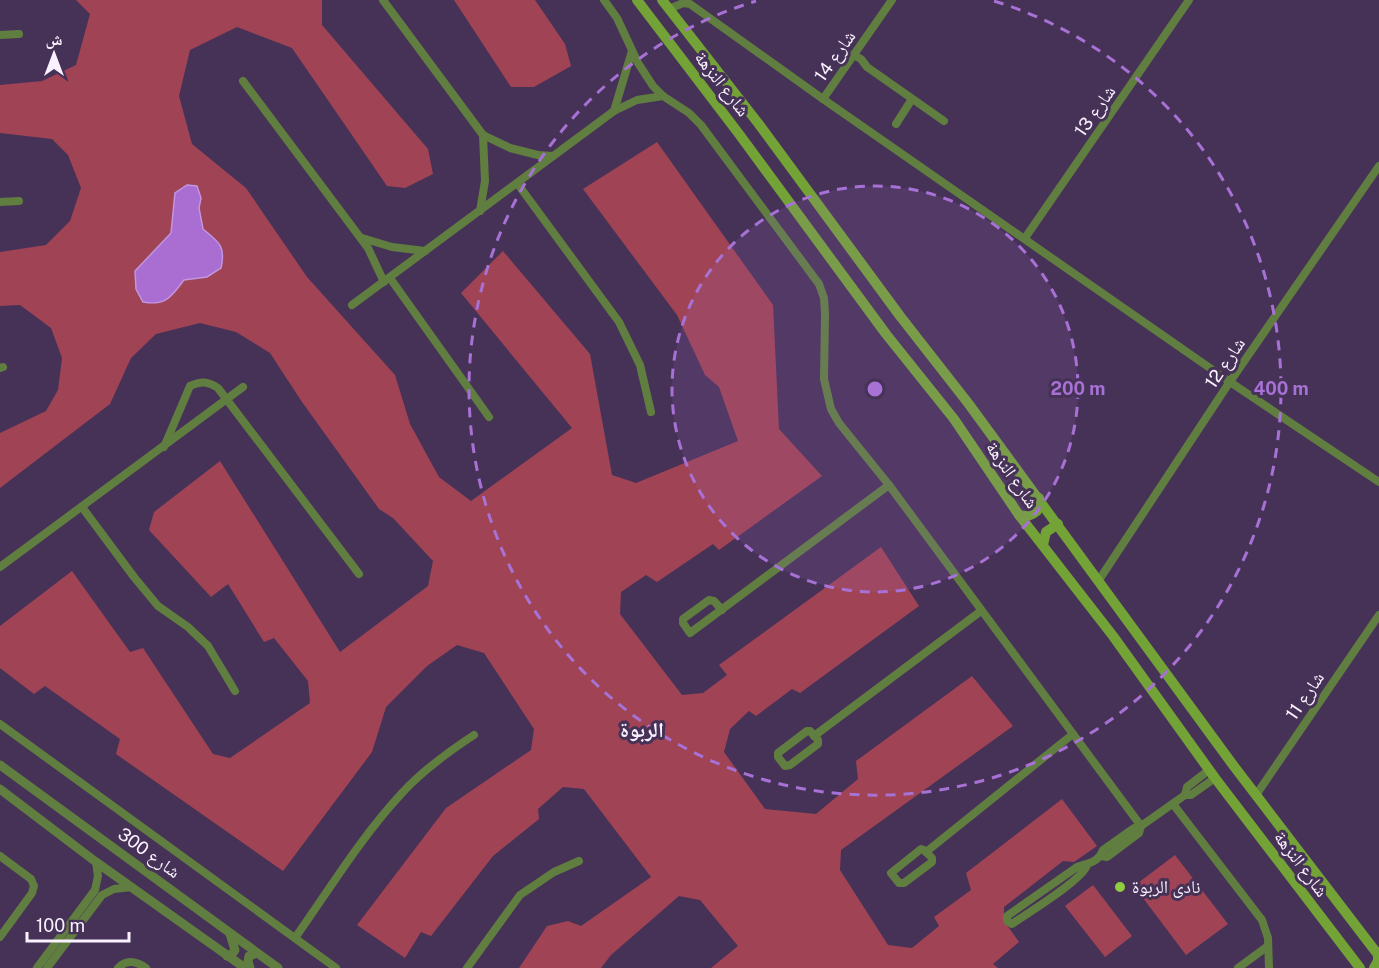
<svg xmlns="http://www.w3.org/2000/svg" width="1379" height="968" font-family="'Public Sans','Noto Naskh Arabic',sans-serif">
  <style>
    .green { fill: #9f4355 }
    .water { fill: #aa6ed3; stroke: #c295e0; stroke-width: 1.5 }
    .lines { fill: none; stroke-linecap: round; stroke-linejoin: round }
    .minor { stroke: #607e3f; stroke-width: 8 }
    .tertiary { stroke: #607e3f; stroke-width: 9 }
    .secondary { stroke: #73a236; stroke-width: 10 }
    .ring { fill: none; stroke: #a771d5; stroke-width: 3; stroke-dasharray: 10 8 }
    .poi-dot { fill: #90cd40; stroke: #473257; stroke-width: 2 }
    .labels { text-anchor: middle; stroke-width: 6; stroke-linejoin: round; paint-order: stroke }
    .street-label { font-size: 18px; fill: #f9f1ff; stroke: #473257 }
    .poi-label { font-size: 18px; fill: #f9f1ff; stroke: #473257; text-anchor: start }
    .quarter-label { font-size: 21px; font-weight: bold; fill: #f9f1ff; stroke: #473257 }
    .centre { fill: #a771d5; stroke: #473257; stroke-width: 3 }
    .ring-label { font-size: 18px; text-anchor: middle; font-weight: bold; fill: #a771d5; stroke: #473257; stroke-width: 6; stroke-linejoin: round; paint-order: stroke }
  </style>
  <rect width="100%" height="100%" fill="#473257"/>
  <!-- green -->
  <g class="green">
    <polygon points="76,0 322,0 322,25 428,149 433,174 405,188 387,186 292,48 237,27 190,50 179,96 192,144 246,188 307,277 395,375 410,424 439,477 471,501 572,428 461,293 503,251 590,354 612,475 636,483 738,441 719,387 705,375 677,315 583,189 657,142 773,305 779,429 822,476 719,550 713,544 657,582 646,575 621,592 620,614 682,695 703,693 727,675 719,665 881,547 919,606 800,693 792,689 756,716 749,711 730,729 724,752 765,809 816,814 858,779 856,761 972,676 1013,726 841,850 840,870 888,945 912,948 939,926 934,917 971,890 966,873 1062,799 1097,846 1074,862 1063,861 1004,907 1004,921 1019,942 993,964 998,968 711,968 738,946 700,900 679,896 611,955 601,968 519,968 547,926 568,921 581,926 651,877 584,789 563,787 538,809 539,819 493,856 431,936 421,932 405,958 357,925 446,808 531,750 534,729 484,653 457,645 427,666 386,707 372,752 283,871 116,754 120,739 45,686 34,694 0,668 0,626 72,571 130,652 143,648 213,754 230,758 310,703 308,681 274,638 264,642 228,584 211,597 149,530 154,512 220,461 340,652 428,586 433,561 393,518 379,509 302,402 270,353 236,332 200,323 156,334 131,358 110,404 0,488 0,433 46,411 58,390 62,358 51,328 20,305 0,306 0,252 46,245 70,221 81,188 68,155 52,139 0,133 0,85 42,81 76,65 90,14"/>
    <polygon points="454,0 535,0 565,44 571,66 534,87 511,87"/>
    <polygon points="1175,855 1228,924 1186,955 1134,886"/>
    <polygon points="1093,885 1132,936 1105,957 1065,906"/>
  </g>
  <!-- water -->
  <path class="water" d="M 187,185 L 197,186 L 201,198 L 199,208 L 203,229 C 219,242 226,246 221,268 L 207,277 L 184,280 C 171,297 166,306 143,302 L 136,289 L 135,271 L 171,233 L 175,193 Z"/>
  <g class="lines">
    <!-- minor -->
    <g class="minor">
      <polyline points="383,0 483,135 510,148 538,155 553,156"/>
      <polyline points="604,0 617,18 638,63 653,86 663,96 689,113 701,125 819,284 824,298 825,314 824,379 831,409 839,423 889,485 1141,826"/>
      <polyline points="669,9 683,3 690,4 823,99 1230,382 1379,482"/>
      <polyline points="0,35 19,34"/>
      <polyline points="853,55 861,59 867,67 944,121"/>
      <polyline points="243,81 368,248 384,282"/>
      <polyline points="823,99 892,0"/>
      <polyline points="614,111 632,51"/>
      <polyline points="896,124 912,99"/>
      <polyline points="517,183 619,322 640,365 651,412"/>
      <polyline points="0,202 19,201"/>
      <polyline points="480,211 485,181 483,135"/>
      <polyline points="362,238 392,247 425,251"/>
      <polyline points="1025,238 1189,0"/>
      <polyline points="390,278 489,417"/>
      <polyline points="352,305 614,111 637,100 663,96"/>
      <polyline points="0,368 3,367"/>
      <path d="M 164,447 L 190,386 C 201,381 207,381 218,388 L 359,574"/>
      <polyline points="82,507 134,577 158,606 188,627 208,646 235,691"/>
      <polyline points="0,567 243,387"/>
      <polyline points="1099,580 1227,386 1379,166"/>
      <polyline points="722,610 714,601 709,600 683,619 683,623 690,633 889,485"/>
      <polyline points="0,724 336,968"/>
      <polygon points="807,731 810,731 818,740 818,744 790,765 785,766 778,757 778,753"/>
      <polyline points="814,736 981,611"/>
      <polyline points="1185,795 1187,787 1209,770"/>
      <polyline points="1256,795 1379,615"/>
      <polyline points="1173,804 1262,920 1268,938 1269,968"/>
      <polygon points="921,849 924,850 932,858 932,862 904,883 899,883 891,873"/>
      <polyline points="926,852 1073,734"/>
      <polyline points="0,856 31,879 34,886 32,893 0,937"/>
      <polyline points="1101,856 1107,857 1139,833 1141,826"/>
      <path d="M 1087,865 C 1084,879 1026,914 1012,924 L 1007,921 L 1007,916 L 1077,867 C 1088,863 1098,863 1103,850 L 1134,828 L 1141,826 L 1185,795 L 1191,795 L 1215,778"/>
      <path d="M 295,938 C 329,890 361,837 402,793 C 423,770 448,752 474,735"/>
      <polyline points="37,968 95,890 98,876 96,862"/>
      <polyline points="47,968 102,895 114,889 132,887"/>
      <path d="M 118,968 C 127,959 136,961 146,968"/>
      <polyline points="467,968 520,895 554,872 579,861"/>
      <polyline points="1238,968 1268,946"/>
    </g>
    <!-- tertiary -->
    <g class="tertiary">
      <polyline points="0,765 278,968"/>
      <polyline points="0,789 96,862 245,968"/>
      <polyline points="227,956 232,954 235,950 230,934"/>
      <polyline points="250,968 248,962 249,956 257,953"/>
    </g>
    <!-- secondary -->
    <g class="secondary">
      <polyline points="637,0 739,134 886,334 954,419 1019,515 1113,636 1215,778 1360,968"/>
      <polyline points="662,0 758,123 900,316 968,403 1233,765 1379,956"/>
      <path d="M 1019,515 C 1027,517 1031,516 1037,511 L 1039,498"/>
      <polyline points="1043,545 1046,532 1058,524"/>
      <polyline points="1374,968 1378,961 1378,954"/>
    </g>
  </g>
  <!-- distance rings -->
  <circle cx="875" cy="389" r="203" fill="#a771d5" fill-opacity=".12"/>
  <g class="ring">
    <circle cx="875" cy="389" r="203"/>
    <path d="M994 1A406 406 0 1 1 756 1"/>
  </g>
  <!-- markers -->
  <circle class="poi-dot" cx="1120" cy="887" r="6"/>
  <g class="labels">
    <!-- street labels -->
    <g class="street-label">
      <text transform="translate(835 56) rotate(-55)" y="6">شارع 14</text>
      <text transform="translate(722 84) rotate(52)" y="6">شارع النزهة</text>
      <text transform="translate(1095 111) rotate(-55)" y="6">شارع 13</text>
      <text transform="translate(1225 363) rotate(-56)" y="6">شارع 12</text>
      <text transform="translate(1012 475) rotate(55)" y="6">شارع النزهة</text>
      <text transform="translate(1305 696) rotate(-56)" y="6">شارع 11</text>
      <text transform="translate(149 853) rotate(36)" y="6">شارع 300</text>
      <text transform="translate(1301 864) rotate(53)" y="6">شارع النزهة</text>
    </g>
    <!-- poi labels -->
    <g class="poi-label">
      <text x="1132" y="893">نادى الربوة</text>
    </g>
    <!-- quarter labels -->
    <g class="quarter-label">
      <text x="642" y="737">الربوة</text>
    </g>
  </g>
  <circle cx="875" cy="389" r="9" class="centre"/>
  <g class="ring-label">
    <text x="1078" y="395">200 m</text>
    <text x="1281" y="395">400 m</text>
  </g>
  <!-- north arrow -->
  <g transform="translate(54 54)" stroke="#473257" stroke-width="4.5" paint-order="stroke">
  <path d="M0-4.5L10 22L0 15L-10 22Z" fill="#f9f1ff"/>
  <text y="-9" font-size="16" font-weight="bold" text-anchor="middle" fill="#f9f1ff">ش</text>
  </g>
  <!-- scale -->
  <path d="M27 932v9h102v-9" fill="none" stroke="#f9f1ff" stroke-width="3"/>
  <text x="36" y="932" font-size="18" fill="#f9f1ff" stroke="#473257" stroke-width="4.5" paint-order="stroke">100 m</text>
</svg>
